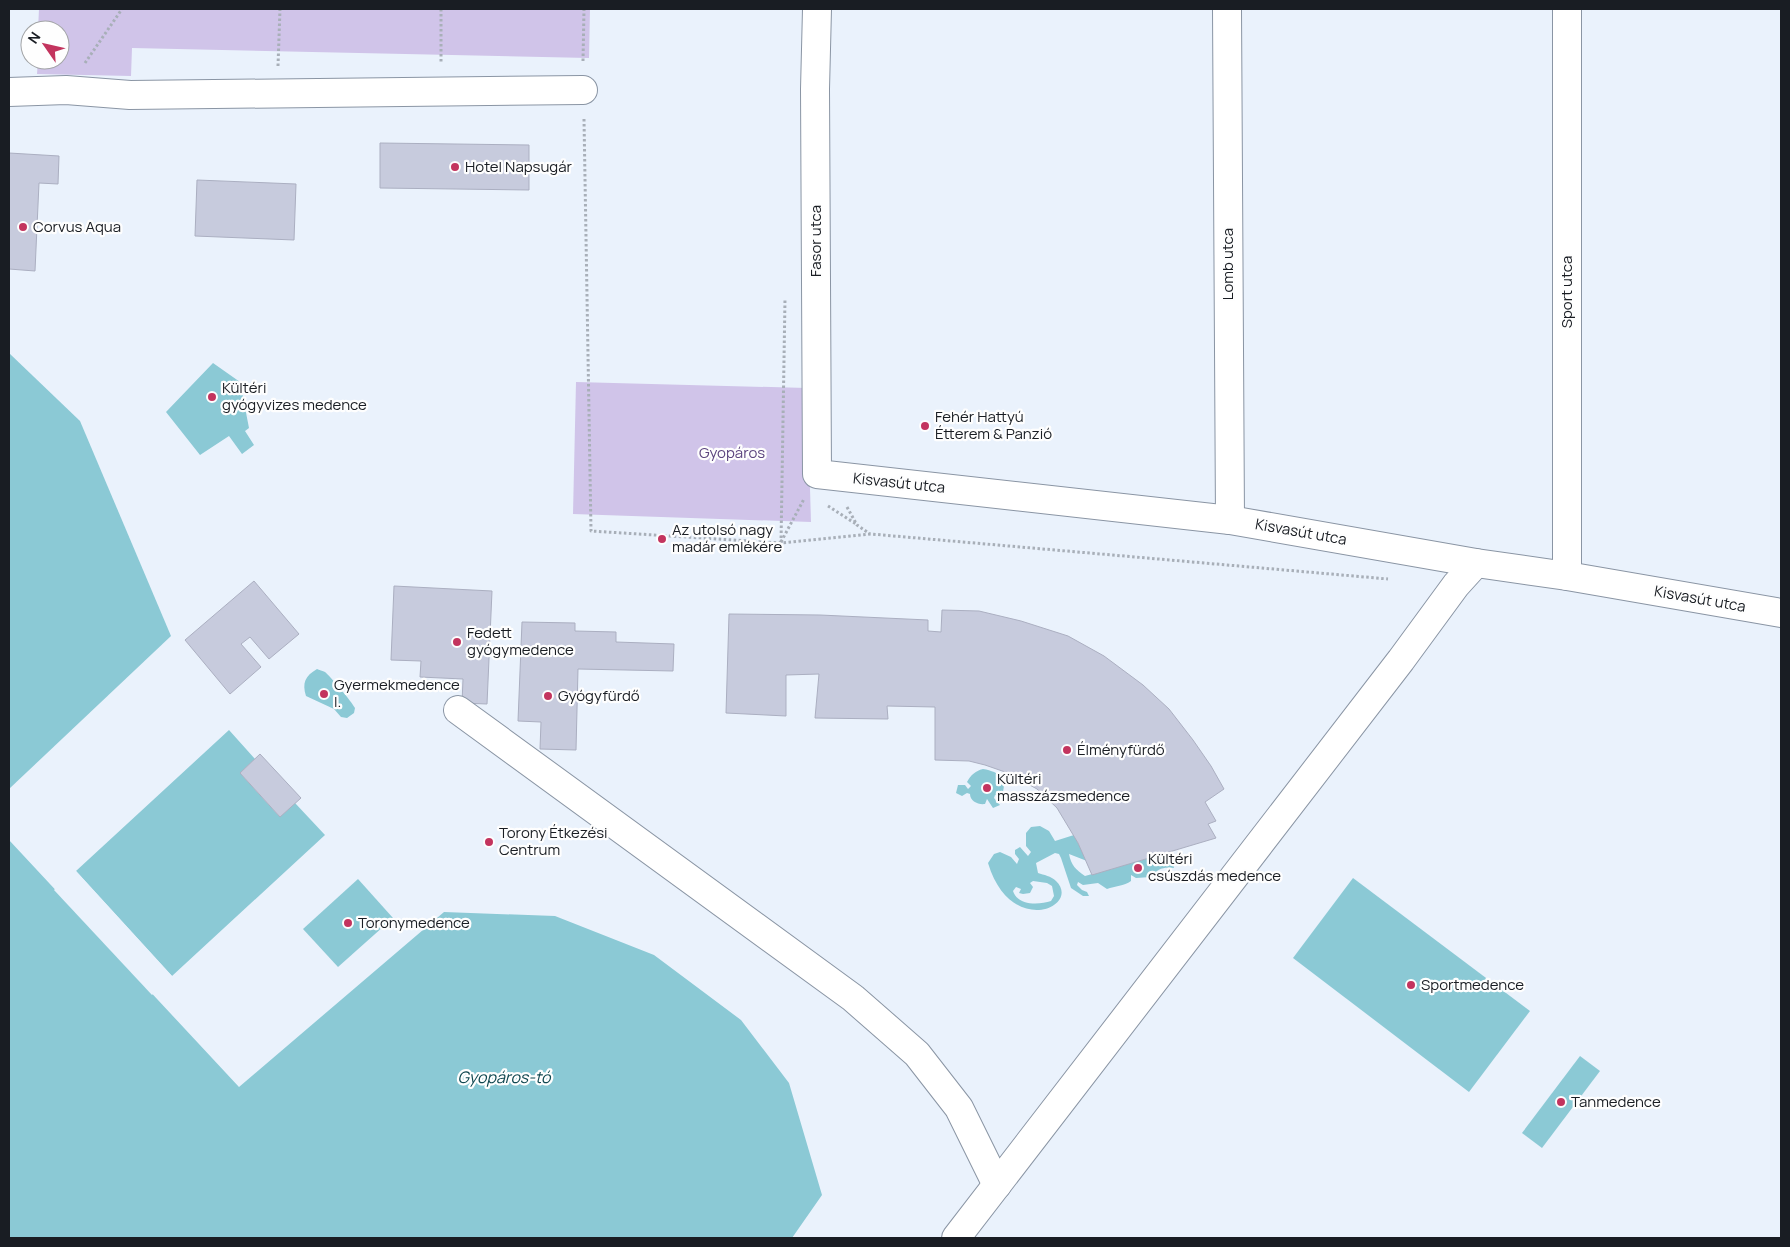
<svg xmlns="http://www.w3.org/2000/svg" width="1790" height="1247" font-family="Manrope,sans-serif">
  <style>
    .green { fill: #d0c4e9 }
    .water { fill: #8bc9d5; fill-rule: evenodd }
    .pier { fill: #eaf2fc }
    .building { fill: #c7cbdd; stroke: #abafc1 }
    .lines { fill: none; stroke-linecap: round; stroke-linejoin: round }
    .minor-casing { stroke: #8a95a4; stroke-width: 30 }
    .path { stroke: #a8afb8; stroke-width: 3; stroke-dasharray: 2.5 2.5; stroke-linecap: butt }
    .minor { stroke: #fff; stroke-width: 28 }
    .poi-dot { fill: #c3345e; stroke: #fefefe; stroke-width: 2 }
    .labels { text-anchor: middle; stroke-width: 4.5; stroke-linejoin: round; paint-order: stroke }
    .poi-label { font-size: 15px; fill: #191d23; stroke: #fefefe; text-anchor: start }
    .street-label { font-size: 15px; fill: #191d23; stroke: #fefefe }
    .park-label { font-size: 15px; fill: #5c457f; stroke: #fefefe }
    .water-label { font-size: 16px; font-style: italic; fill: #0f4750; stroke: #fefefe }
  </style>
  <rect width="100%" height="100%" fill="#eaf2fc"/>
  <!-- green -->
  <g class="green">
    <polygon points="39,9 590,9 589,58 132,48 131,76 37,74 38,60 60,60 60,30 38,30"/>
    <polygon points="576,382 807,388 811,522 573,514"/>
  </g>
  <!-- water -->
  <g class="water">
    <polygon points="9,353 80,421 171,636 9,789"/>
    <polygon points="213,363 240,382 249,428 245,431 254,445 242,454 229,436 200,455 166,412"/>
    <path d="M 317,669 C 319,670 323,671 325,672 C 330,676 352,702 355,708 L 354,713 L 347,718 L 341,717 L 334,709 L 306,696 C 302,683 305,676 317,669 Z"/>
    <polygon points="229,730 255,759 240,773 280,817 295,803 325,835 172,976 76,871"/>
    <path d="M 983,769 C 1000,772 1009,779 1001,797 L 995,795 L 994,798 L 1000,805 L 993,808 L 987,799 L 985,804 C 978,805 970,801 970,794 L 967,793 L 962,796 L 956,793 L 958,785 L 965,785 L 968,789 L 971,786 L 967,782 C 971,775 975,771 983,769 Z"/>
    <path d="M 1040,826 L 1049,831 L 1055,841 L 1074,835 L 1087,861 L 1069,854 C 1071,865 1076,870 1085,876 L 1170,852 L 1174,868 C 1163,867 1158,868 1151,877 L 1136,878 L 1131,875 L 1131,881 C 1124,886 1115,886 1107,889 L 1098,883 L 1083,885 L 1078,882 L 1077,885 L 1082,890 L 1087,892 L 1089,896 L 1083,896 L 1071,888 L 1061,858 L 1059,854 L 1055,853 L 1036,863 L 1038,873 C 1044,875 1051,876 1056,881 C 1082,906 1011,939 988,863 L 994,854 L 1000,852 L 1011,857 L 1017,864 L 1019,859 L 1015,854 L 1015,850 L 1020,847 L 1028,856 L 1031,852 L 1026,846 L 1026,833 L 1031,827 ZM 1033,881 L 1047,883 L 1052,886 L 1054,896 L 1051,901 C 1039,905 1018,906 1013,891 L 1016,887 L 1021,889 L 1019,893 L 1023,894 L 1030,893 L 1033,887 L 1030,883 Z"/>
    <polygon points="9,840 239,1087 444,912 555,916 654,955 741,1020 789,1083 822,1195 792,1238 9,1238"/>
    <polygon points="1353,878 1530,1011 1469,1092 1293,958"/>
    <polygon points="358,879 393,918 338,967 303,929"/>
    <polygon points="1580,1056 1600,1071 1542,1148 1522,1133"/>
  </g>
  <!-- pier -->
  <g class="pier">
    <polygon points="76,871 172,976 171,977 74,872"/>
    <polygon points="56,888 154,993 152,995 54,890"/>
  </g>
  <!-- building -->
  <g class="building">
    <polygon points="380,143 529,145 529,190 380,188"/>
    <polygon points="9,153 59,156 58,184 39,183 35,271 9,269"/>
    <polygon points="197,180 296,184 294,240 195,236"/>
    <polygon points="254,581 299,634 269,659 250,637 241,644 261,667 230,694 185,640"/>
    <polygon points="394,586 492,591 487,704 462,703 463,679 420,677 421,661 391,660"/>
    <polygon points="942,610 979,611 1021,621 1068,636 1104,656 1143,685 1169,709 1193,740 1211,766 1224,789 1205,802 1216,821 1208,824 1216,838 1092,875 1078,843 1057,808 1037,789 1008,773 985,765 969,761 935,760 935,707 887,706 888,719 815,718 819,674 786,675 786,716 726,713 729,614 820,615 928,620 928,631 941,632"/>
    <polygon points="522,622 575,623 575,631 616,632 616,642 674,644 673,671 578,669 576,750 540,749 541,722 518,721"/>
    <polygon points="260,754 301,798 280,817 240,773"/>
  </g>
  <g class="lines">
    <defs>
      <g id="minor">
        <polyline points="817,9 815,89 817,474 1230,520 1476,563 1567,576 1781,613"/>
        <polyline points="1227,9 1230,520"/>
        <polyline points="1567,9 1567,576"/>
        <polyline points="9,92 66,90 130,95 583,90"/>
        <polyline points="458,710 853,998 917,1054 959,1108 997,1185"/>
        <polyline points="956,1238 1401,660 1456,585 1476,563"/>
      </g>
    </defs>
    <!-- minor casing -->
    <use href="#minor" class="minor-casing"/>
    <!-- path -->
    <g class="path">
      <polyline points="441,9 441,64"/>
      <polyline points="583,61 584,9"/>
      <polyline points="85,63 122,9"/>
      <polyline points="278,66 280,9"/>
      <polyline points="584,119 591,531 781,543 871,534 1388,579"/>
      <polyline points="828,506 856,524"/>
      <polyline points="847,507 857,525 870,534"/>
      <polyline points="781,542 804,499"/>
      <polyline points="781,543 785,299"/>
    </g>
    <!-- minor -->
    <use href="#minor" class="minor"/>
  </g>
  <!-- markers -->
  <g class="poi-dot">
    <circle cx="455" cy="167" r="5"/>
    <circle cx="23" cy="227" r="5"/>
    <circle cx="212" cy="397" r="5"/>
    <circle cx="925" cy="426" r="5"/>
    <circle cx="662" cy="539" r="5"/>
    <circle cx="457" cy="642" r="5"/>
    <circle cx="324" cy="694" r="5"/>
    <circle cx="548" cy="696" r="5"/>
    <circle cx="1067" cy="750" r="5"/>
    <circle cx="987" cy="788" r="5"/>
    <circle cx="489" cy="842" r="5"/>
    <circle cx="1138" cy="868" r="5"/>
    <circle cx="348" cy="923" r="5"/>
    <circle cx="1411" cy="985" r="5"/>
    <circle cx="1561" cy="1102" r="5"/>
  </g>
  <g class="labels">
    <!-- poi labels -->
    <g class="poi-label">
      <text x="465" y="172">Hotel Napsugár</text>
      <text x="33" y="232">Corvus Aqua</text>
      <text x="222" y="393">Kültéri<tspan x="222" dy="17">gyógyvizes medence</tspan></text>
      <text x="935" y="422">Fehér Hattyú<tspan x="935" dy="17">Étterem &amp; Panzió</tspan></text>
      <text x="672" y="535">Az utolsó nagy<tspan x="672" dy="17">madár emlékére</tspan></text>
      <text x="467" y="638">Fedett<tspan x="467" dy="17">gyógymedence</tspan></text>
      <text x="334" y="690">Gyermekmedence<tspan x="334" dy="17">I.</tspan></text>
      <text x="558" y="701">Gyógyfürdő</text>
      <text x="1077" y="755">Élményfürdő</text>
      <text x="997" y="784">Kültéri<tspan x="997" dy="17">masszázsmedence</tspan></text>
      <text x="499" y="838">Torony Étkezési<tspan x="499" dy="17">Centrum</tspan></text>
      <text x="1148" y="864">Kültéri<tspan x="1148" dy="17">csúszdás medence</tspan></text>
      <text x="358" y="928">Toronymedence</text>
      <text x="1421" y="990">Sportmedence</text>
      <text x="1571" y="1107">Tanmedence</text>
    </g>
    <!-- street labels -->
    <g class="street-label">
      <text transform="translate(816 241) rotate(-90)" y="5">Fasor utca</text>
      <text transform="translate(1228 264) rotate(-90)" y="5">Lomb utca</text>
      <text transform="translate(1567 292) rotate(-90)" y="5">Sport utca</text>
      <text transform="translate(899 483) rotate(6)" y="5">Kisvasút utca</text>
      <text transform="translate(1301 532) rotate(10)" y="5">Kisvasút utca</text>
      <text transform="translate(1700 599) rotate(10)" y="5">Kisvasút utca</text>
    </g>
    <!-- park labels -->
    <g class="park-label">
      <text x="732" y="458">Gyopáros</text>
    </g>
    <!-- water labels -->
    <g class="water-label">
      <text x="504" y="1083">Gyopáros-tó</text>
    </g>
  </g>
  <!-- border -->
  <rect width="1790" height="1247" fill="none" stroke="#191d23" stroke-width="20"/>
  <!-- north arrow -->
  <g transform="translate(45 45) rotate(304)"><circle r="24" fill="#fefefe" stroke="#a2a4a6"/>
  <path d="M0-4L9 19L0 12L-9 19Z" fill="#c3345e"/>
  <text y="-8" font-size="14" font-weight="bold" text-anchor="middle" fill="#191d23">N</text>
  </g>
</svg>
